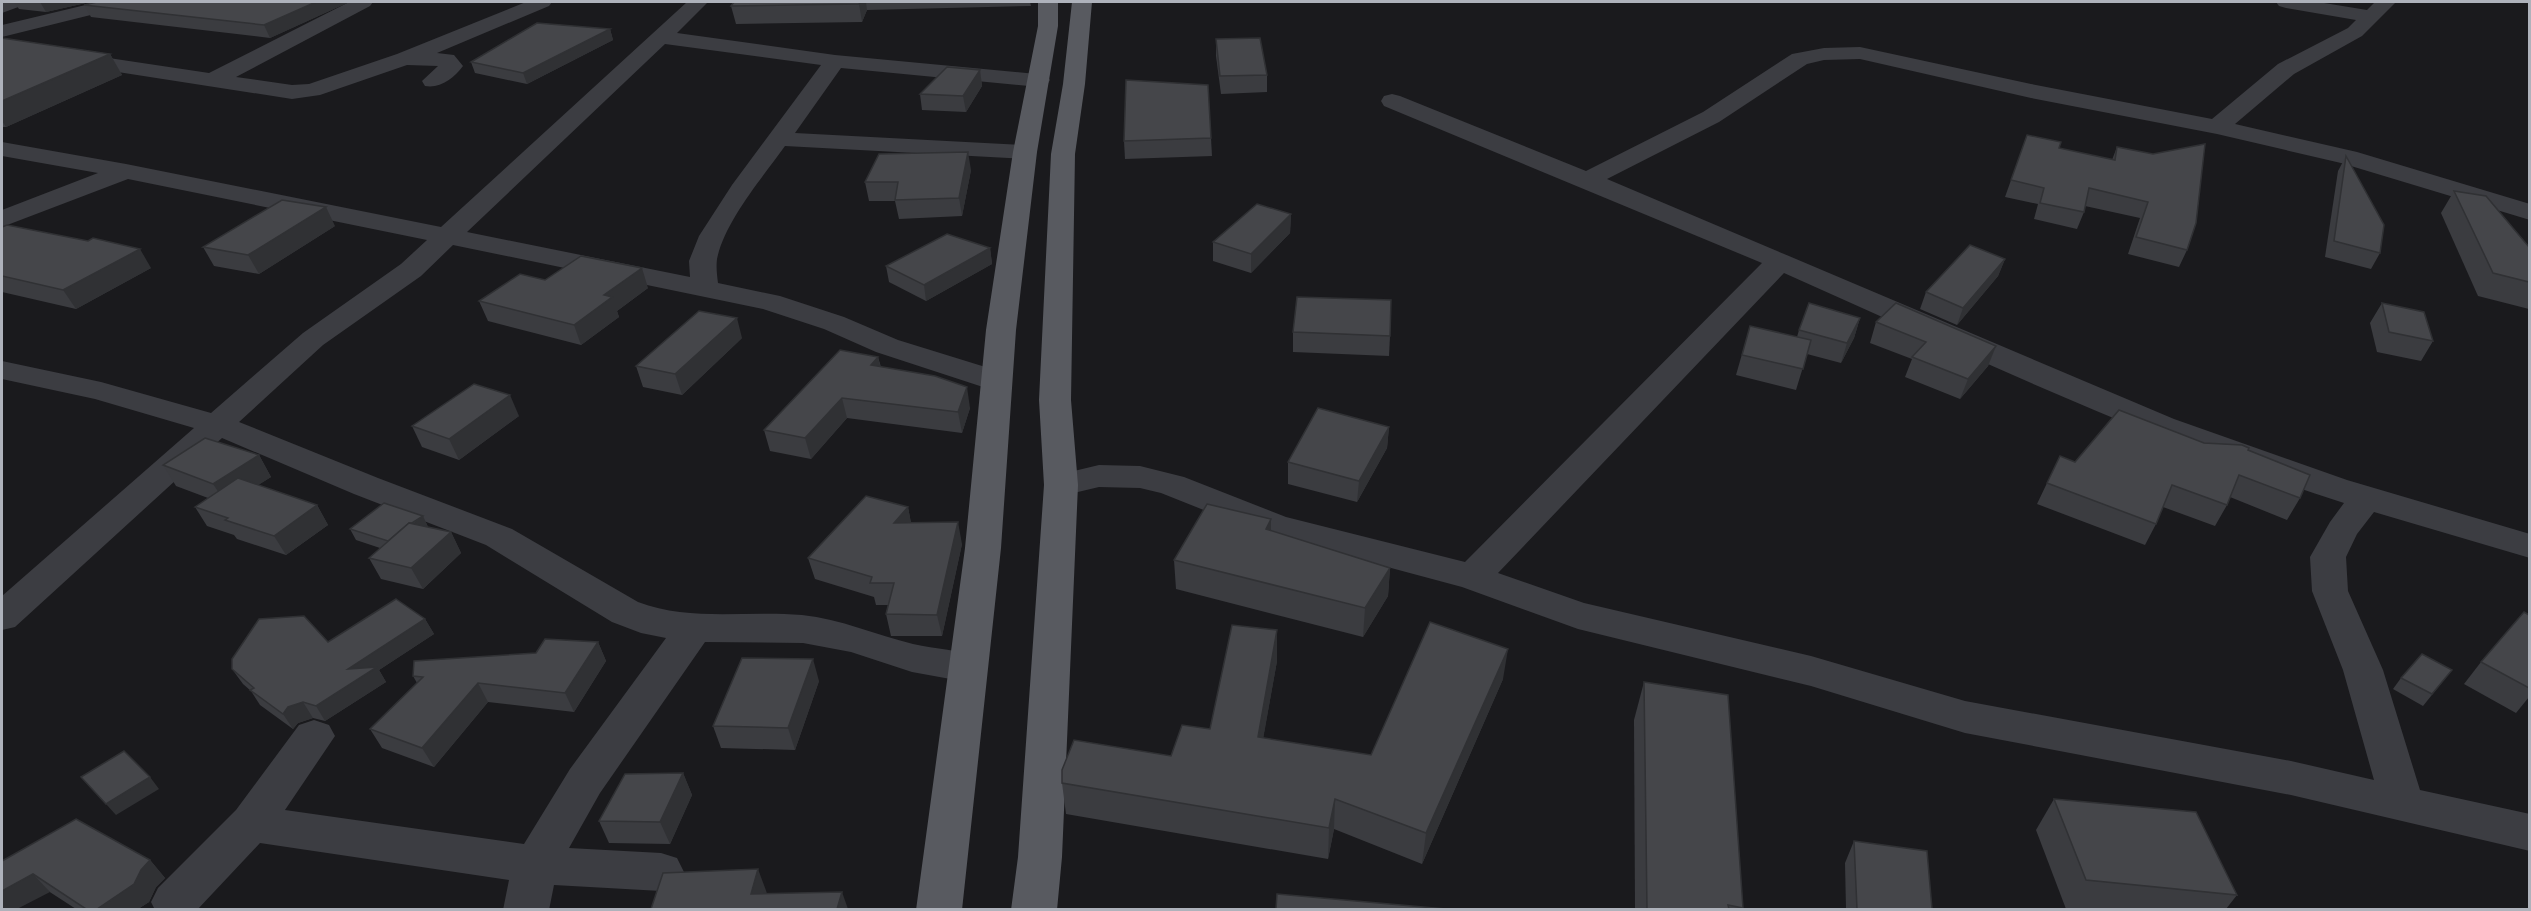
<svg xmlns="http://www.w3.org/2000/svg" width="2531" height="911" font-family="'PT Sans Narrow',sans-serif">
  <style>
    .lines { fill: none; stroke-linecap: round; stroke-linejoin: round }
    .minor { fill: #3c3d42; fill-rule: evenodd }
    .primary { fill: #585a60; fill-rule: evenodd }
    .wall { fill: #3b3c40 }
    .shaded-wall { fill: #303134 }
    .building { fill: #45464a; stroke: #303134; stroke-width: 1.5 }
  </style>
  <rect width="100%" height="100%" fill="#1a1a1d"/>
  <g class="lines">
    <!-- minor -->
    <g class="minor">
      <polygon points="2,2 24,2 21,6 2,13"/>
      <polygon points="98,2 130,2 127,6 2,37 2,25"/>
      <path d="M 349,2 L 373,2 L 370,6 L 236,77 L 292,85 L 309,84 L 397,54 L 526,2 L 552,2 L 549,6 L 437,53 L 454,55 L 463,66 C 454,78 440,89 425,86 L 422,81 L 438,66 L 407,65 L 320,95 L 292,99 L 2,54 L 2,42 L 209,73 Z"/>
      <path d="M 687,2 L 708,2 L 677,33 L 835,55 L 1047,75 L 1050,80 L 1047,85 L 1039,87 L 841,68 L 795,133 L 1025,145 L 1034,147 L 1037,152 L 1034,157 L 1025,159 L 785,146 C 762,178 725,221 717,259 C 716,267 717,275 718,283 L 780,296 L 844,317 L 898,340 L 1008,374 L 1012,381 L 1008,388 L 997,390 L 986,388 L 876,352 L 824,329 L 763,309 L 453,245 L 421,276 L 323,345 L 239,422 L 378,478 L 512,529 L 638,602 C 691,622 747,610 802,615 C 841,619 876,635 913,644 C 936,649 959,650 981,657 L 987,667 L 981,677 L 967,682 L 912,672 L 851,652 L 803,643 L 705,642 L 600,793 L 569,848 L 661,853 L 677,858 L 684,872 L 677,886 L 661,891 L 554,885 L 549,910 L 503,910 L 509,880 L 260,843 L 197,910 L 155,910 L 151,902 L 158,888 L 236,810 L 299,725 L 314,720 L 329,725 L 335,736 L 285,810 L 524,844 L 570,769 L 666,638 L 641,633 L 612,622 L 486,545 L 354,494 L 222,438 L 15,627 L 2,630 L 2,596 L 194,428 L 95,399 L 2,379 L 2,361 L 101,382 L 211,413 L 303,333 L 401,264 L 427,240 L 128,179 L 2,227 L 2,210 L 98,173 L 2,156 L 2,142 L 126,164 L 441,227 ZM 665,44 L 821,65 L 732,185 L 699,236 L 689,261 L 690,277 L 467,232 Z"/>
      <path d="M 2276,2 L 2318,2 L 2367,10 L 2375,2 L 2396,2 L 2362,36 L 2294,74 L 2235,124 L 2357,152 L 2530,204 L 2530,220 L 2341,163 L 2217,134 L 2031,98 L 1860,59 L 1824,60 L 1807,64 L 1719,122 L 1607,179 L 2174,419 L 2347,480 L 2530,534 L 2530,558 L 2374,512 L 2357,534 L 2346,557 L 2348,591 L 2383,670 L 2420,790 L 2530,814 L 2530,851 L 2291,795 L 1965,733 L 1811,686 L 1578,629 L 1462,587 L 1264,534 L 1161,493 L 1140,488 L 1099,487 L 1061,496 L 1049,493 L 1044,485 L 1049,477 L 1099,465 L 1140,466 L 1184,477 L 1286,517 L 1465,562 L 1762,263 L 1384,106 L 1381,101 L 1384,96 L 1392,94 L 1400,96 L 1586,171 L 1703,112 L 1792,54 L 1824,48 L 1860,47 L 2031,84 L 2212,119 L 2278,64 L 2348,28 L 2356,20 L 2286,8 L 2279,6 ZM 1784,273 C 1969,355 2151,442 2344,503 L 2330,522 L 2310,557 L 2312,591 L 2343,670 L 2374,780 L 2291,761 L 1965,701 L 1811,656 L 1584,603 L 1498,573 Z"/>
    </g>
    <!-- primary -->
    <g class="primary">
      <polygon points="1038,2 1058,2 1058,26 1037,152 1016,330 1001,548 962,910 916,910 965,548 986,330 1013,152 1038,26"/>
      <polygon points="1072,2 1092,2 1085,84 1075,154 1071,400 1078,485 1062,857 1057,910 1011,910 1018,857 1044,485 1039,400 1051,154 1063,84"/>
    </g>
  </g>
  <!-- wall -->
  <g class="wall">
    <polygon points="14,2 90,2 46,12 19,9"/>
    <polygon points="349,2 270,38 91,17 84,5"/>
    <polygon points="734,2 1030,2 1031,6 867,10 862,22 736,24 731,6"/>
    <polygon points="610,29 613,40 527,84 475,73 471,62"/>
    <polygon points="2,38 110,54 122,75 6,127 2,127"/>
    <polygon points="1216,39 1267,75 1267,92 1221,94 1216,56"/>
    <polygon points="980,70 982,86 966,112 922,110 920,94"/>
    <polygon points="2027,135 2059,148 2112,160 2117,147 2187,250 2179,267 2128,254 2140,218 2085,206 2084,212 2077,229 2034,219 2038,204 2005,197"/>
    <polygon points="1211,138 1212,156 1125,159 1124,141"/>
    <polygon points="2346,156 2380,253 2371,269 2325,257 2338,171"/>
    <polygon points="971,170 962,216 899,219 895,201 869,201 865,182"/>
    <polygon points="2454,191 2529,247 2529,309 2478,296 2441,213"/>
    <polygon points="1291,214 1290,233 1251,273 1213,261 1213,242"/>
    <polygon points="335,226 259,274 214,266 203,247"/>
    <polygon points="2,227 151,268 76,309 2,292"/>
    <polygon points="990,248 992,264 926,301 889,282 886,266"/>
    <polygon points="2005,259 1998,276 1957,325 1920,309 1926,292"/>
    <polygon points="545,280 648,288 617,311 619,317 581,345 488,321 479,301"/>
    <polygon points="2382,303 2433,341 2421,361 2377,352 2370,323"/>
    <polygon points="1860,318 1854,338 1841,363 1807,354 1796,390 1736,375 1750,326 1797,337 1799,330"/>
    <polygon points="1876,322 1996,346 1988,366 1960,399 1905,377 1912,359 1870,343"/>
    <polygon points="1293,332 1390,336 1389,356 1293,352"/>
    <polygon points="742,338 682,395 643,387 636,366"/>
    <polygon points="878,357 881,367 970,408 962,433 847,418 811,459 770,451 764,430"/>
    <polygon points="519,416 459,460 422,447 412,426"/>
    <polygon points="1389,427 1387,448 1357,502 1288,484 1288,462"/>
    <polygon points="2204,443 2248,450 2300,498 2287,520 2230,497 2227,505 2215,526 2163,507 2156,524 2145,545 2037,504 2047,483"/>
    <polygon points="259,455 271,477 258,485 317,505 328,525 286,555 237,539 234,535 207,526 195,507 208,498 176,486 163,465"/>
    <polygon points="908,507 911,523 962,544 942,636 891,636 886,614 888,605 876,605 874,597 815,579 808,558"/>
    <polygon points="423,516 428,527 451,532 461,553 423,589 381,579 369,558 380,548 356,540 350,529"/>
    <polygon points="1271,519 1271,530 1390,568 1388,596 1363,637 1176,589 1174,560"/>
    <polygon points="2529,615 2529,697 2516,713 2464,684 2481,662"/>
    <polygon points="425,619 434,634 379,670 386,682 325,721 313,718 298,723 293,729 260,705 251,691 243,684 232,669 328,642"/>
    <polygon points="1277,630 1277,661 1263,738 1371,755 1503,679 1422,864 1334,829 1328,859 1066,814 1062,783 1171,756 1210,729"/>
    <polygon points="598,642 606,661 574,712 488,702 434,767 382,748 370,729 417,683 413,676"/>
    <polygon points="2452,670 2423,706 2393,689 2401,678"/>
    <polygon points="819,681 795,750 721,748 713,726"/>
    <polygon points="1644,682 1743,908 1743,909 1635,909 1634,720"/>
    <polygon points="683,773 692,795 670,844 609,843 599,821"/>
    <polygon points="2054,799 2237,895 2226,909 2066,909 2036,830"/>
    <polygon points="1854,841 1932,909 1846,909 1845,863"/>
    <polygon points="150,860 165,878 156,887 149,902 138,909 76,909 2,861"/>
  </g>
  <!-- shaded-wall -->
  <g class="shaded-wall">
    <polygon points="40,2 90,2 46,12"/>
    <polygon points="316,2 349,2 270,38 264,25"/>
    <polygon points="860,2 866,2 867,10 862,22 859,4"/>
    <polygon points="610,29 613,40 527,84 523,73"/>
    <polygon points="110,54 122,75 6,127 2,121 2,101"/>
    <polygon points="980,70 982,86 966,112 963,96"/>
    <polygon points="968,152 971,170 962,216 959,198"/>
    <polygon points="326,207 335,226 259,274 248,255"/>
    <polygon points="1291,214 1290,233 1251,273 1251,254"/>
    <polygon points="990,248 992,264 926,301 924,285"/>
    <polygon points="140,249 151,268 76,309 63,290"/>
    <polygon points="2005,259 1998,276 1957,325 1963,308"/>
    <polygon points="642,268 648,288 617,311 619,317 581,345 574,325 604,295"/>
    <polygon points="737,318 742,338 682,395 675,374"/>
    <polygon points="1860,318 1854,338 1841,363 1847,343"/>
    <polygon points="1996,346 1988,366 1960,399 1968,379"/>
    <polygon points="878,357 883,378 871,365"/>
    <polygon points="967,387 970,408 962,433 958,412"/>
    <polygon points="510,395 519,416 459,460 449,439"/>
    <polygon points="842,398 847,418 811,459 805,438"/>
    <polygon points="1389,427 1387,448 1357,502 1359,481"/>
    <polygon points="259,455 271,477 227,505 213,484"/>
    <polygon points="317,505 328,525 286,555 274,536"/>
    <polygon points="908,507 912,529 894,523"/>
    <polygon points="423,516 428,527 389,542"/>
    <polygon points="1271,519 1271,547 1266,529"/>
    <polygon points="958,522 962,544 942,636 937,615"/>
    <polygon points="451,532 461,553 423,589 411,568"/>
    <polygon points="1390,568 1388,596 1363,637 1365,608"/>
    <polygon points="425,619 434,634 379,670 386,682 325,721 316,706 348,669"/>
    <polygon points="1277,630 1277,661 1258,768 1258,737"/>
    <polygon points="598,642 606,661 574,712 565,693"/>
    <polygon points="1508,649 1503,679 1422,864 1426,833"/>
    <polygon points="813,659 819,681 795,750 788,728"/>
    <polygon points="478,683 488,702 434,767 422,748"/>
    <polygon points="303,702 313,718 298,723 293,729 283,714 288,707"/>
    <polygon points="683,773 692,795 670,844 660,822"/>
    <polygon points="150,777 159,789 116,815 106,804"/>
    <polygon points="1335,799 1334,829 1328,859 1329,828"/>
    <polygon points="150,860 165,878 156,887 149,902 138,909 97,909"/>
    <polygon points="758,869 768,896 751,894"/>
    <polygon points="33,874 50,892 17,909 2,909 2,891"/>
    <polygon points="842,892 848,909 837,909"/>
  </g>
  <!-- building -->
  <g class="building">
    <polygon points="97,2 316,2 264,25 84,5"/>
    <polygon points="734,2 860,2 859,4 731,6"/>
    <polygon points="537,23 610,29 523,73 471,62"/>
    <polygon points="2,38 110,54 2,101"/>
    <polygon points="1260,38 1267,75 1220,76 1216,39"/>
    <polygon points="947,67 980,70 963,96 920,94"/>
    <polygon points="1126,80 1208,85 1211,138 1124,141"/>
    <polygon points="2027,135 2061,142 2059,148 2115,160 2117,147 2153,154 2205,144 2196,223 2187,250 2136,237 2148,202 2089,188 2084,212 2040,203 2044,188 2011,180"/>
    <polygon points="968,152 959,198 895,200 898,182 865,182 879,154"/>
    <polygon points="2346,156 2384,225 2380,253 2334,241"/>
    <polygon points="2454,191 2486,196 2529,247 2529,282 2493,273"/>
    <polygon points="282,200 326,207 248,255 203,247"/>
    <polygon points="1257,204 1291,214 1251,254 1213,242"/>
    <polygon points="7,225 88,241 93,238 140,249 63,290 2,276 2,227"/>
    <polygon points="947,234 990,248 924,285 886,266"/>
    <polygon points="1970,245 2005,259 1963,308 1926,292"/>
    <polygon points="581,256 642,268 604,295 612,297 574,325 479,301 520,274 545,280"/>
    <polygon points="1297,297 1391,300 1390,336 1293,332"/>
    <polygon points="1809,303 1860,318 1847,343 1799,330"/>
    <polygon points="1896,303 1996,346 1968,379 1912,357 1926,342 1876,322"/>
    <polygon points="2382,303 2424,312 2433,341 2389,332"/>
    <polygon points="699,311 737,318 675,374 636,366"/>
    <polygon points="1750,326 1811,340 1803,369 1742,355"/>
    <polygon points="840,350 878,357 871,365 935,376 967,387 958,412 842,398 805,438 764,430"/>
    <polygon points="474,384 510,395 449,439 412,426"/>
    <polygon points="1318,408 1389,427 1359,481 1288,462"/>
    <polygon points="2119,410 2204,443 2242,445 2249,448 2248,450 2310,475 2300,498 2239,475 2227,505 2172,485 2156,524 2047,483 2060,456 2075,462"/>
    <polygon points="205,438 259,455 213,484 163,465"/>
    <polygon points="238,478 317,505 274,536 225,520 228,518 195,507"/>
    <polygon points="866,496 908,507 894,523 958,522 937,615 886,614 894,583 870,583 872,577 808,558"/>
    <polygon points="384,503 423,516 412,523 409,523 388,541 350,529"/>
    <polygon points="1207,504 1271,519 1266,529 1390,568 1365,608 1174,560"/>
    <polygon points="409,523 451,532 411,568 369,558"/>
    <polygon points="396,599 425,619 348,669 377,667 316,706 303,702 288,707 283,714 250,690 254,688 232,669 232,659 259,619 304,616 328,642"/>
    <polygon points="2524,612 2529,615 2529,688 2481,662"/>
    <polygon points="1430,622 1508,649 1426,833 1335,799 1329,828 1062,783 1062,770 1074,740 1171,756 1182,725 1210,729 1232,625 1277,630 1258,737 1371,755"/>
    <polygon points="545,639 598,642 565,693 478,683 422,748 370,729 423,677 413,676 414,661 536,653"/>
    <polygon points="2422,654 2452,670 2432,694 2401,678"/>
    <polygon points="742,658 813,659 788,728 713,726"/>
    <polygon points="1644,682 1728,695 1743,908 1728,905 1729,909 1647,909"/>
    <polygon points="124,751 150,777 106,804 81,777"/>
    <polygon points="683,773 660,822 599,821 625,774"/>
    <polygon points="2054,799 2196,812 2237,895 2086,880"/>
    <polygon points="76,819 150,860 141,870 134,884 97,909 86,909 33,874 2,891 2,861"/>
    <polygon points="1854,841 1927,851 1932,909 1857,909"/>
    <polygon points="758,869 751,894 842,892 837,909 651,909 663,873"/>
    <polygon points="1277,894 1446,909 1276,909"/>
  </g>
  <!-- border -->
  <rect width="2531" height="911" fill="none" stroke="#aeb2bb" stroke-width="6"/>
</svg>
